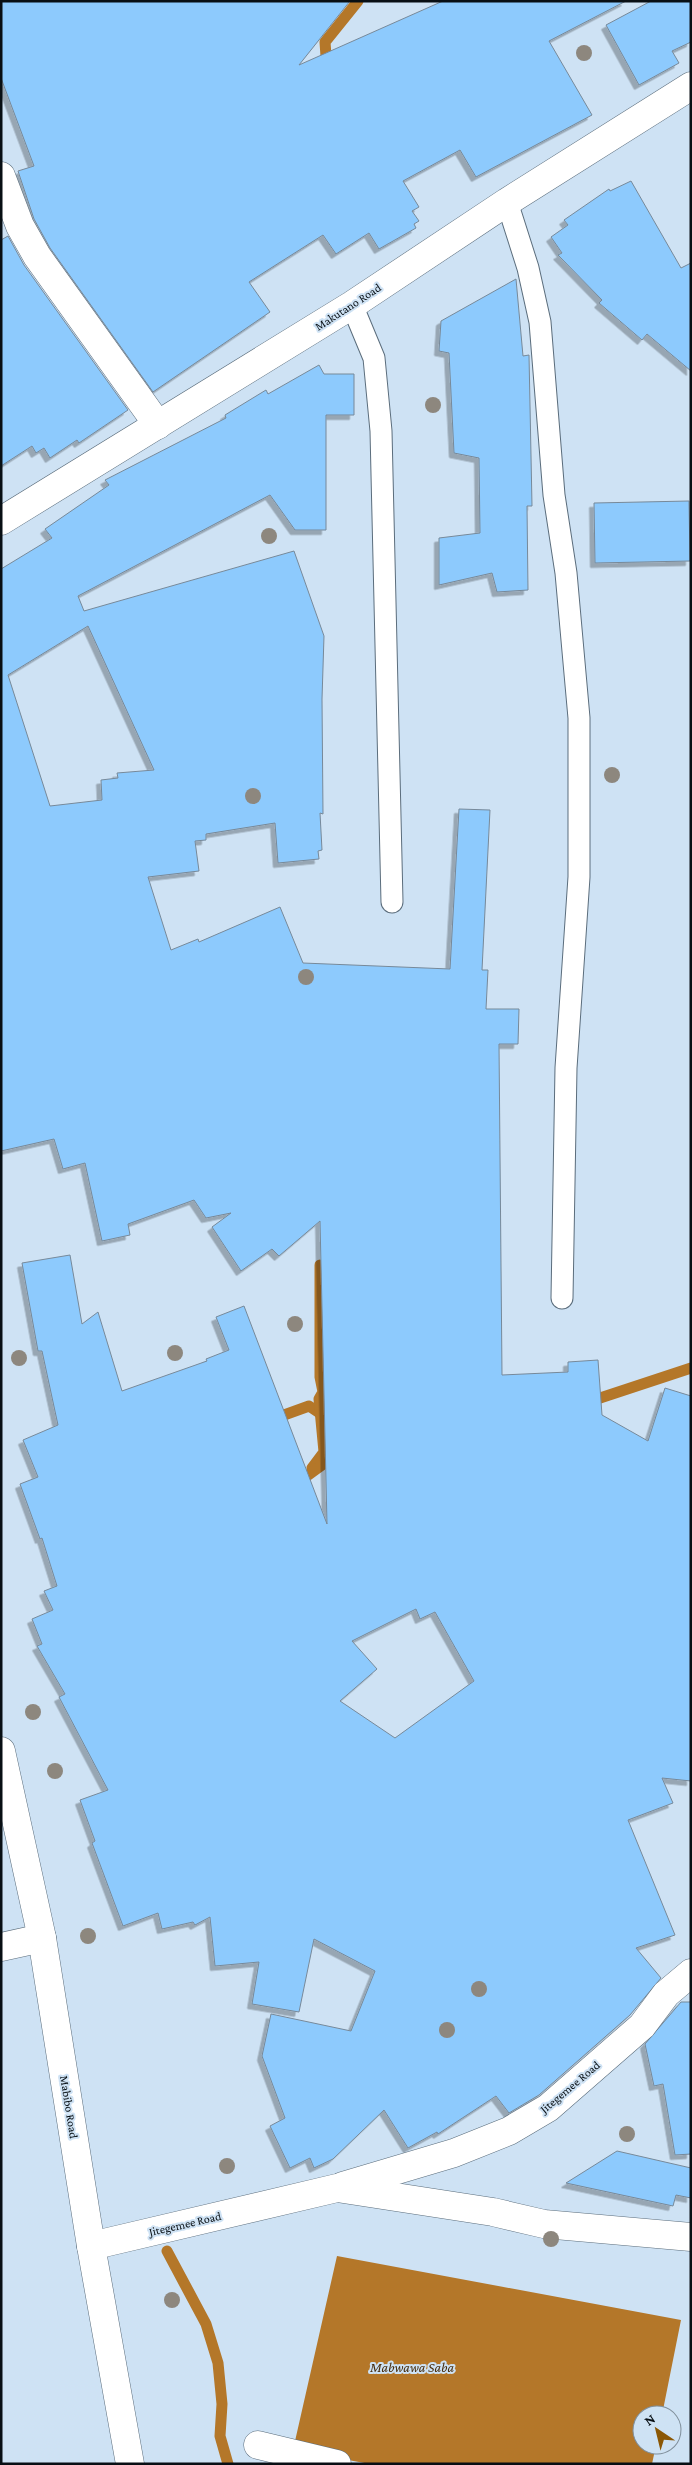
<svg xmlns="http://www.w3.org/2000/svg" width="692" height="2465" font-family="'Crimson Pro',serif">
  <style>
    .water { fill: #b47729 }
    .lines { fill: none; stroke-linecap: round; stroke-linejoin: round }
    .stream { stroke: #b47729; stroke-width: 11 }
    .building { fill: #8dcafd; stroke: #778999; fill-rule: evenodd; filter: url(#shadow) }
    .lane-casing { stroke: #5b6d7c; stroke-width: 23 }
    .street-casing { stroke: #5b6d7c; stroke-width: 29 }
    .secondary-casing { stroke: #5b6d7c; stroke-width: 29 }
    .lane { stroke: #fff; stroke-width: 21 }
    .street { stroke: #fff; stroke-width: 28 }
    .secondary { stroke: #fff; stroke-width: 28 }
    .tree { fill: #8d877e }
    .labels { text-anchor: middle; stroke-width: 4; stroke-linejoin: round; paint-order: stroke }
    .street-label { font-size: 12px; fill: #080f14; stroke: #cee2f4 }
    .water-label { font-size: 14px; font-style: italic; fill: #462c0c; stroke: #cee2f4 }
  </style>
  <defs>
    <filter id="shadow"><feDropShadow dx="-4.5" dy="4.5" stdDeviation="0" flood-color="#0004"/></filter>
  </defs>
  <rect width="100%" height="100%" fill="#cee2f4"/>
  <!-- water -->
  <polygon class="water" points="337,2256 681,2320 662,2415 642,2415 642,2445 656,2445 652,2464 370,2464 293,2450"/>
  <g class="lines">
    <!-- stream -->
    <g class="stream">
      <polyline points="326,56 325,42 358,1"/>
      <polyline points="588,1402 691,1368"/>
      <polyline points="273,1419 309,1406 321,1414"/>
      <polyline points="312,1468 324,1452 319,1399 323,1392 320,1377 320,1265"/>
      <polyline points="303,1486 304,1478 337,1454"/>
      <polyline points="167,2251 206,2324 218,2363 222,2404 220,2436 228,2464"/>
    </g>
  </g>
  <!-- building -->
  <g class="building">
    <polygon points="1,1 350,1 299,65 443,1 626,1 549,41 592,115 476,177 460,150 403,181 419,207 412,211 419,221 414,224 416,228 379,249 369,233 336,254 323,235 249,282 270,312 153,392 50,248 34,219 18,171 34,166 1,78"/>
    <polygon points="651,1 691,1 691,42 672,51 679,63 639,85 606,25"/>
    <polygon points="631,181 681,268 691,263 691,371 647,334 642,340 599,303 602,300 558,255 562,253 551,237 568,225 564,220 609,189 610,191"/>
    <polygon points="8,236 24,265 128,410 79,443 77,440 50,458 44,448 36,453 32,446 1,466 1,240"/>
    <polygon points="516,279 523,356 529,355 532,506 527,506 528,590 497,592 492,573 439,585 439,538 480,533 479,458 454,453 449,353 439,351 441,321"/>
    <path d="M 319,365 L 324,374 L 354,374 L 354,415 L 326,415 L 326,530 L 295,530 L 270,495 L 78,596 L 84,611 L 294,551 L 324,636 L 322,699 L 323,814 L 320,813 L 322,850 L 318,851 L 319,859 L 278,863 L 275,823 L 206,834 L 206,840 L 195,841 L 199,871 L 148,877 L 171,950 L 198,939 L 199,942 L 280,907 L 303,963 L 450,969 L 459,809 L 490,810 L 482,970 L 488,970 L 486,1009 L 519,1009 L 518,1044 L 499,1044 L 502,1375 L 568,1372 L 568,1362 L 598,1360 L 602,1415 L 648,1441 L 665,1388 L 691,1396 L 691,1781 L 662,1778 L 673,1803 L 628,1820 L 675,1935 L 636,1948 L 661,1978 L 630,2015 L 539,2095 L 509,2113 L 496,2096 L 438,2134 L 437,2132 L 408,2148 L 384,2110 L 333,2159 L 314,2168 L 310,2158 L 290,2168 L 270,2126 L 285,2118 L 262,2056 L 271,2014 L 351,2031 L 375,1971 L 314,1939 L 299,2012 L 252,2004 L 259,1962 L 215,1966 L 210,1917 L 195,1925 L 193,1922 L 162,1929 L 158,1913 L 123,1926 L 92,1843 L 95,1841 L 80,1800 L 108,1790 L 59,1697 L 65,1694 L 37,1646 L 42,1644 L 32,1619 L 53,1610 L 44,1591 L 57,1586 L 42,1538 L 40,1539 L 20,1484 L 38,1477 L 23,1440 L 58,1425 L 42,1351 L 38,1351 L 22,1263 L 70,1255 L 82,1324 L 98,1312 L 122,1391 L 207,1361 L 206,1359 L 229,1350 L 216,1317 L 244,1306 L 327,1524 L 320,1221 L 279,1256 L 272,1249 L 241,1271 L 212,1227 L 231,1213 L 206,1218 L 194,1200 L 128,1224 L 130,1235 L 102,1241 L 85,1163 L 63,1169 L 54,1139 L 1,1151 L 1,569 L 52,538 L 45,529 L 109,485 L 105,480 L 226,418 L 225,415 L 266,390 L 268,394 ZM 88,626 L 154,770 L 117,773 L 118,778 L 101,780 L 102,800 L 50,806 L 8,675 ZM 416,1609 L 420,1619 L 435,1612 L 474,1681 L 395,1738 L 340,1701 L 377,1669 L 352,1641 Z"/>
    <polygon points="689,501 690,561 595,563 594,503"/>
    <polygon points="681,2002 691,2002 691,2154 675,2155 663,2084 654,2086 645,2044"/>
    <polygon points="617,2151 691,2168 691,2198 676,2195 673,2206 566,2183"/>
  </g>
  <g class="lines">
    <defs>
      <g id="lane">
        <polyline points="507,202 528,268 540,322 554,495 566,573 579,718 579,877 566,1068 562,1298"/>
        <polyline points="352,305 374,358 381,431 392,902"/>
      </g>
      <g id="street">
        <polyline points="1,176 20,226 37,256 158,425"/>
        <polyline points="1,1947 42,1938"/>
        <polyline points="343,2186 454,2153 509,2131 548,2108 642,2026 666,1994 691,1973"/>
        <polyline points="91,2246 337,2188 493,2212 544,2224 691,2237"/>
        <polyline points="258,2445 337,2464"/>
      </g>
      <g id="secondary">
        <polyline points="1,521 352,305 507,202 691,86"/>
        <polyline points="1,1751 42,1938 91,2246 130,2464"/>
      </g>
    </defs>
    <!-- lane casing -->
    <use href="#lane" class="lane-casing"/>
    <!-- street casing -->
    <use href="#street" class="street-casing"/>
    <!-- secondary casing -->
    <use href="#secondary" class="secondary-casing"/>
    <!-- lane -->
    <use href="#lane" class="lane"/>
    <!-- street -->
    <use href="#street" class="street"/>
    <!-- secondary -->
    <use href="#secondary" class="secondary"/>
  </g>
  <!-- trees -->
  <g class="tree">
    <circle cx="584" cy="53" r="8"/>
    <circle cx="433" cy="405" r="8"/>
    <circle cx="269" cy="536" r="8"/>
    <circle cx="612" cy="775" r="8"/>
    <circle cx="253" cy="796" r="8"/>
    <circle cx="306" cy="977" r="8"/>
    <circle cx="295" cy="1324" r="8"/>
    <circle cx="175" cy="1353" r="8"/>
    <circle cx="19" cy="1358" r="8"/>
    <circle cx="33" cy="1712" r="8"/>
    <circle cx="55" cy="1771" r="8"/>
    <circle cx="88" cy="1936" r="8"/>
    <circle cx="479" cy="1989" r="8"/>
    <circle cx="447" cy="2030" r="8"/>
    <circle cx="627" cy="2134" r="8"/>
    <circle cx="227" cy="2166" r="8"/>
    <circle cx="551" cy="2239" r="8"/>
    <circle cx="172" cy="2300" r="8"/>
  </g>
  <g class="labels">
    <!-- street labels -->
    <g class="street-label">
      <text transform="translate(348 307) rotate(-33)" y="4">Makutano Road</text>
      <text transform="translate(570 2087) rotate(-40)" y="4">Jitegemee Road</text>
      <text transform="translate(69 2107) rotate(81)" y="4">Mabibo Road</text>
      <text transform="translate(185 2224) rotate(-13)" y="4">Jitegemee Road</text>
    </g>
    <!-- water labels -->
    <g class="water-label">
      <text x="412" y="2372">Mabwawa Saba</text>
    </g>
  </g>
  <!-- border -->
  <rect width="692" height="2465" fill="none" stroke="#080f14" stroke-width="5"/>
  <!-- north arrow -->
  <g transform="translate(657 2430) rotate(325)"><circle r="24" fill="#cee2f4" stroke="#7f8e9a"/>
  <path d="M0-4L9 19L0 12L-9 19Z" fill="#8b5705"/>
  <text y="-8" font-size="14" font-weight="bold" text-anchor="middle" fill="#080f14">N</text>
  </g>
</svg>
